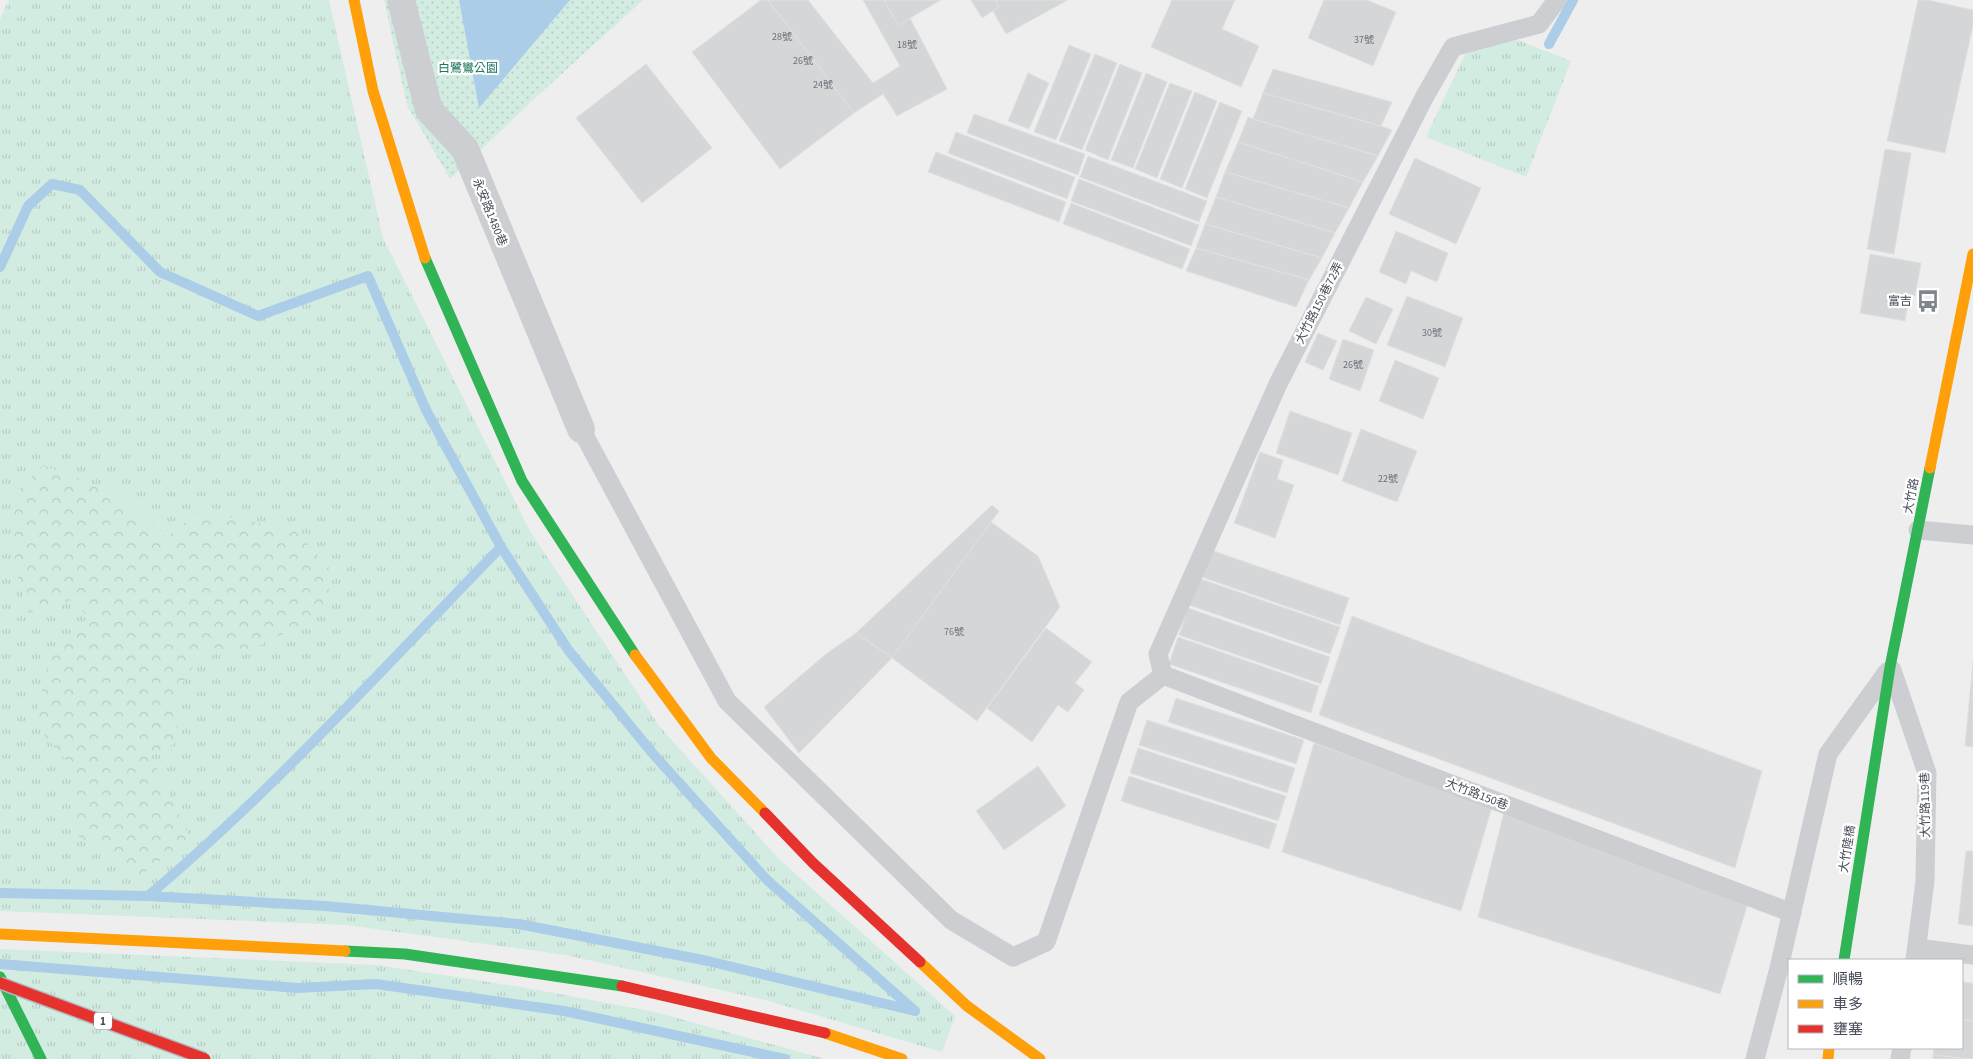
<svg xmlns="http://www.w3.org/2000/svg" width="1973" height="1059" font-family="'Source Sans 3','Noto Sans TC',sans-serif">
  <style>
    .grass { fill: url(#grass-tufts) }
    .forest { fill: url(#forest-crowns) }
    .park { fill: url(#park-dots) }
    .water { fill: #abcde7 }
    .lines { fill: none; stroke-linecap: round; stroke-linejoin: round }
    .stream { stroke: #abcde7; stroke-width: 10 }
    .building { fill: #d5d6d8; stroke: #dfe0e1 }
    .lane { stroke: #ccced1; stroke-width: 19 }
    .street { stroke: #ccced1; stroke-width: 28 }
    .fast { stroke: #30b455; stroke-width: 11 }
    .slow { stroke: #ff9f0a; stroke-width: 11 }
    .jam { stroke: #e5322d; stroke-width: 11 }
    .jam-bridge-casing { stroke: #b3b5bc; stroke-width: 14; stroke-linecap: butt }
    .jam-bridge { stroke: #e5322d; stroke-width: 11 }
    .labels { text-anchor: middle; stroke-width: 4.5; stroke-linejoin: round; paint-order: stroke }
    .number-label { font-size: 10px; fill: #6b707a }
    .shield { fill: #fff; stroke: #7e828b; stroke-width: 1 }
    .shield-label { font-size: 11px; font-weight: bold; fill: #464c59 }
    .park-label { font-size: 12px; fill: #1d745c; stroke: #fff }
    .street-label { font-size: 12px; fill: #464c59; stroke: #fff }
    .poi-label { font-size: 12px; fill: #464c59; stroke: #fff; text-anchor: end }
  </style>
  <defs>
    <pattern id="grass-tufts" width="24" height="20" patternUnits="userSpaceOnUse" patternTransform="scale(1.25)"><rect width="24" height="20" fill="#d3ece2"/><path d="M3 7l-1-3M5 7V3M7 7l1-3M15 17l-1-3M17 17v-4M19 17l1-3" fill="none" stroke="#b6ccc4"/></pattern>
    <pattern id="forest-crowns" width="20" height="18" patternUnits="userSpaceOnUse" patternTransform="scale(1.25)"><rect width="20" height="18" fill="#d3ece2"/><path d="M2 6a3 3 0 1 1 6 0M12 15a3 3 0 1 1 6 0" fill="none" stroke="#b6ccc4"/></pattern>
    <pattern id="park-dots" width="8" height="8" patternUnits="userSpaceOnUse" patternTransform="scale(1.25)"><rect width="8" height="8" fill="#d3ece2"/><path d="M2 2h.1M6 6h.1" fill="none" stroke="#b6ccc4" stroke-width="1.8" stroke-linecap="round"/></pattern>
  </defs>
  <rect width="100%" height="100%" fill="#eee"/>
  <!-- grass -->
  <g class="grass">
    <polygon points="9,0 329,0 383,238 530,531 660,727 779,859 955,1016 942,1052 765,1000 566,955 346,925 0,911 0,19"/>
    <polygon points="1518,40 1571,61 1526,177 1426,137 1467,50"/>
    <polygon points="0,949 377,965 522,987 655,1012 825,1059 0,1059"/>
  </g>
  <!-- forest -->
  <polygon class="forest" points="43,465 116,493 167,537 200,511 294,530 334,573 321,615 242,654 206,646 172,700 181,740 151,756 190,838 140,876 78,836 75,771 35,724 49,659 88,617 71,600 28,613 16,571 11,498"/>
  <!-- park -->
  <polygon class="park" points="384,0 643,0 533,100 450,179 407,105"/>
  <!-- water -->
  <polygon class="water" points="459,0 570,0 479,108"/>
  <g class="lines">
    <!-- stream -->
    <g class="stream">
      <polyline points="1549,44 1573,0"/>
      <path d="M 0,267 L 28,206 L 52,184 L 80,190 L 160,272 L 258,316 L 368,276 L 426,410 L 501,547 C 386,665 275,789 148,896 L 325,906 L 519,924 L 708,961 L 915,1011"/>
      <polyline points="501,547 569,651 654,755 767,880 915,1011"/>
      <polyline points="0,893 148,896"/>
      <polyline points="0,964 297,988 376,984 564,1011 785,1059"/>
    </g>
  </g>
  <!-- building -->
  <g class="building">
    <polygon points="761,0 768,0 854,113 780,169 692,52"/>
    <polygon points="768,0 808,0 873,83 900,66 863,0 884,0 898,25 910,18 947,89 897,116 883,94 854,113"/>
    <polygon points="884,0 941,0 898,25"/>
    <polygon points="971,0 996,0 999,7 982,18"/>
    <polygon points="996,0 1068,0 1006,34 993,11 999,7"/>
    <polygon points="1172,0 1235,0 1222,29 1259,46 1241,87 1151,47"/>
    <polygon points="1324,0 1367,0 1396,12 1373,66 1308,38"/>
    <polygon points="1918,0 1928,0 1973,10 1973,25 1945,153 1887,141"/>
    <polygon points="1069,45 1091,54 1056,140 1034,132"/>
    <polygon points="1095,54 1117,63 1082,150 1059,141"/>
    <polygon points="646,64 712,148 642,203 576,118"/>
    <polygon points="1120,64 1142,73 1108,160 1085,150"/>
    <polygon points="1273,69 1392,102 1381,126 1263,93"/>
    <polygon points="1028,73 1049,83 1029,129 1008,121"/>
    <polygon points="1146,73 1167,82 1133,168 1111,160"/>
    <polygon points="1170,83 1192,91 1157,178 1135,169"/>
    <polygon points="1195,92 1217,101 1182,188 1160,179"/>
    <polygon points="1263,93 1381,126 1392,130 1378,156 1253,119"/>
    <polygon points="1220,102 1242,111 1207,198 1185,189"/>
    <polygon points="974,114 1085,154 1078,175 967,133"/>
    <polygon points="1248,117 1253,119 1378,156 1363,182 1238,142"/>
    <polygon points="956,132 1075,177 1067,199 948,153"/>
    <polygon points="1238,142 1363,182 1349,208 1225,172"/>
    <polygon points="1885,149 1911,153 1894,254 1867,249"/>
    <polygon points="936,152 1066,202 1059,222 928,172"/>
    <polygon points="1088,156 1207,201 1199,222 1080,177"/>
    <polygon points="1415,158 1481,188 1456,244 1389,214"/>
    <polygon points="1225,172 1349,208 1335,233 1216,197"/>
    <polygon points="1079,179 1199,225 1191,246 1071,201"/>
    <polygon points="1216,197 1335,233 1322,258 1205,224"/>
    <polygon points="1071,203 1190,249 1182,269 1063,224"/>
    <polygon points="1205,224 1322,258 1309,280 1196,248"/>
    <polygon points="1396,231 1448,253 1437,282 1411,271 1406,284 1379,272"/>
    <polygon points="1196,248 1309,280 1296,307 1186,271"/>
    <polygon points="1870,254 1921,263 1915,296 1909,295 1905,321 1860,313"/>
    <polygon points="1407,296 1463,318 1445,367 1387,345"/>
    <polygon points="1366,297 1393,309 1376,344 1349,331"/>
    <polygon points="1318,333 1337,341 1323,370 1305,362"/>
    <polygon points="1343,339 1374,350 1360,391 1329,379"/>
    <polygon points="1395,360 1439,378 1423,419 1379,401"/>
    <polygon points="1290,411 1352,433 1338,475 1276,453"/>
    <polygon points="1361,429 1417,451 1397,502 1342,481"/>
    <polygon points="1260,452 1283,460 1277,479 1294,485 1275,538 1234,523"/>
    <polygon points="992,505 999,511 892,658 856,633"/>
    <polygon points="991,522 1038,556 1060,607 977,721 892,658"/>
    <polygon points="1208,549 1349,598 1340,625 1199,576"/>
    <polygon points="1198,578 1340,627 1330,654 1189,605"/>
    <polygon points="1188,608 1330,657 1321,684 1179,635"/>
    <polygon points="1352,616 1762,771 1735,868 1319,715"/>
    <polygon points="1046,628 1092,662 1075,683 1084,690 1068,712 1058,705 1032,742 987,708"/>
    <polygon points="856,633 892,658 799,753 764,707 826,654"/>
    <polygon points="1178,637 1319,686 1311,713 1169,664"/>
    <polygon points="1973,661 1973,747 1965,746"/>
    <polygon points="1176,698 1304,740 1296,764 1168,722"/>
    <polygon points="1147,720 1295,768 1287,793 1139,745"/>
    <polygon points="1314,743 1492,807 1461,911 1282,852"/>
    <polygon points="1138,748 1286,796 1278,821 1130,773"/>
    <polygon points="1038,766 1066,806 1004,850 976,811"/>
    <polygon points="1129,776 1277,824 1269,849 1121,801"/>
    <polygon points="1504,812 1748,903 1720,994 1478,917"/>
    <polygon points="1966,851 1973,851 1973,926 1958,924"/>
    <polygon points="1962,982 1973,983 1973,1021 1962,1020"/>
    <polygon points="1962,1020 1973,1021 1973,1059 1933,1055 1934,1048 1962,1048"/>
    <polygon points="1933,1055 1970,1059 1933,1059"/>
  </g>
  <g class="lines">
    <!-- lane -->
    <g class="lane">
      <polyline points="581,429 727,701 951,920 1013,957 1046,942 1129,702 1163,675"/>
      <polyline points="1918,530 1973,535"/>
      <polyline points="1892,670 1927,773 1925,881 1915,960"/>
      <polyline points="1163,675 1158,654 1278,384 1425,96 1453,47 1539,24 1557,0"/>
      <polyline points="1163,675 1792,913"/>
      <polyline points="1917,948 1973,955"/>
      <polyline points="1755,1059 1779,968 1828,754 1887,672"/>
      <polyline points="1900,1059 1902,1048"/>
    </g>
    <!-- street -->
    <polyline class="street" points="401,0 429,110 465,149 581,429"/>
    <!-- fast -->
    <g class="fast">
      <polyline points="425,258 522,481 635,655"/>
      <polyline points="345,951 405,954 622,986"/>
      <polyline points="1844,960 1890,667 1930,468"/>
      <polyline points="0,977 41,1059"/>
    </g>
    <!-- slow -->
    <g class="slow">
      <polyline points="354,0 373,91 425,258"/>
      <polyline points="1930,468 1973,254"/>
      <polyline points="635,655 711,758 765,813"/>
      <polyline points="0,934 345,951"/>
      <polyline points="920,962 967,1006 1040,1059"/>
      <polyline points="825,1033 902,1059"/>
      <polyline points="1828,1059 1829,1048"/>
    </g>
    <!-- jam -->
    <g class="jam">
      <polyline points="765,813 813,863 920,962"/>
      <polyline points="622,986 825,1033"/>
    </g>
    <defs>
      <polyline id="jam-bridge" points="0,983 205,1059"/>
    </defs>
    <!-- jam-bridge casing -->
    <use href="#jam-bridge" class="jam-bridge-casing"/>
    <!-- jam-bridge -->
    <use href="#jam-bridge" class="jam-bridge"/>
  </g>
  <!-- icons -->
  <defs>
    <symbol id="bus-bare" viewBox="-9 -9 18 18"><path d="M-5-6H5V4H4V6H2V4H-2V6H-4V4H-5ZM-3.5-4V0h7V-4ZM-3.5 1.2v1.5H-2V1.2ZM2 1.2v1.5H3.5V1.2Z" fill="#81858d" stroke="#fff" stroke-width="2.5" paint-order="stroke"/></symbol>
  </defs>
  <g fill-rule="evenodd">
    <use href="#bus-bare" x="1912" y="285" width="32" height="32"/>
  </g>
  <g class="labels">
    <!-- number labels -->
    <g class="number-label">
      <text x="782" y="40">28號</text>
      <text x="1364" y="43">37號</text>
      <text x="907" y="48">18號</text>
      <text x="803" y="64">26號</text>
      <text x="823" y="88">24號</text>
      <text x="1432" y="336">30號</text>
      <text x="1353" y="368">26號</text>
      <text x="1388" y="482">22號</text>
      <text x="954" y="635">76號</text>
    </g>
    <!-- shield labels -->
    <rect class="shield" x="94" y="1012.5" width="18" height="17" rx="4"/>
    <g class="shield-label">
      <text x="103" y="1025">1</text>
    </g>
    <!-- park labels -->
    <g class="park-label">
      <text x="468" y="72">白鷺鸞公園</text>
    </g>
    <!-- street labels -->
    <g class="street-label">
      <text transform="translate(490 212) rotate(68)" y="4">永安路1480巷</text>
      <text transform="translate(1319 303) rotate(-63)" y="4">大竹路150巷72弄</text>
      <text transform="translate(1911 496) rotate(-79)" y="4">大竹路</text>
      <text transform="translate(1477 794) rotate(21)" y="4">大竹路150巷</text>
      <text transform="translate(1925 805) rotate(-91)" y="4">大竹路119巷</text>
      <text transform="translate(1847 849) rotate(-81)" y="4">大竹陸橋</text>
    </g>
    <!-- poi labels -->
    <g class="poi-label">
      <text x="1912" y="305">富吉</text>
    </g>
  </g>
  <!-- legend -->
  <rect x="1788" y="959" width="175" height="90" fill="#ffffff" stroke="#b5b7bd"/>
  <rect x="1798" y="975" width="25" height="8" fill="#30b455" stroke="#b5b7bd"/>
  <text x="1833" y="984" font-size="15" fill="#464c59">順暢</text>
  <rect x="1798" y="1000" width="25" height="8" fill="#ff9f0a" stroke="#b5b7bd"/>
  <text x="1833" y="1009" font-size="15" fill="#464c59">車多</text>
  <rect x="1798" y="1025" width="25" height="8" fill="#e5322d" stroke="#b5b7bd"/>
  <text x="1833" y="1034" font-size="15" fill="#464c59">壅塞</text>
</svg>
